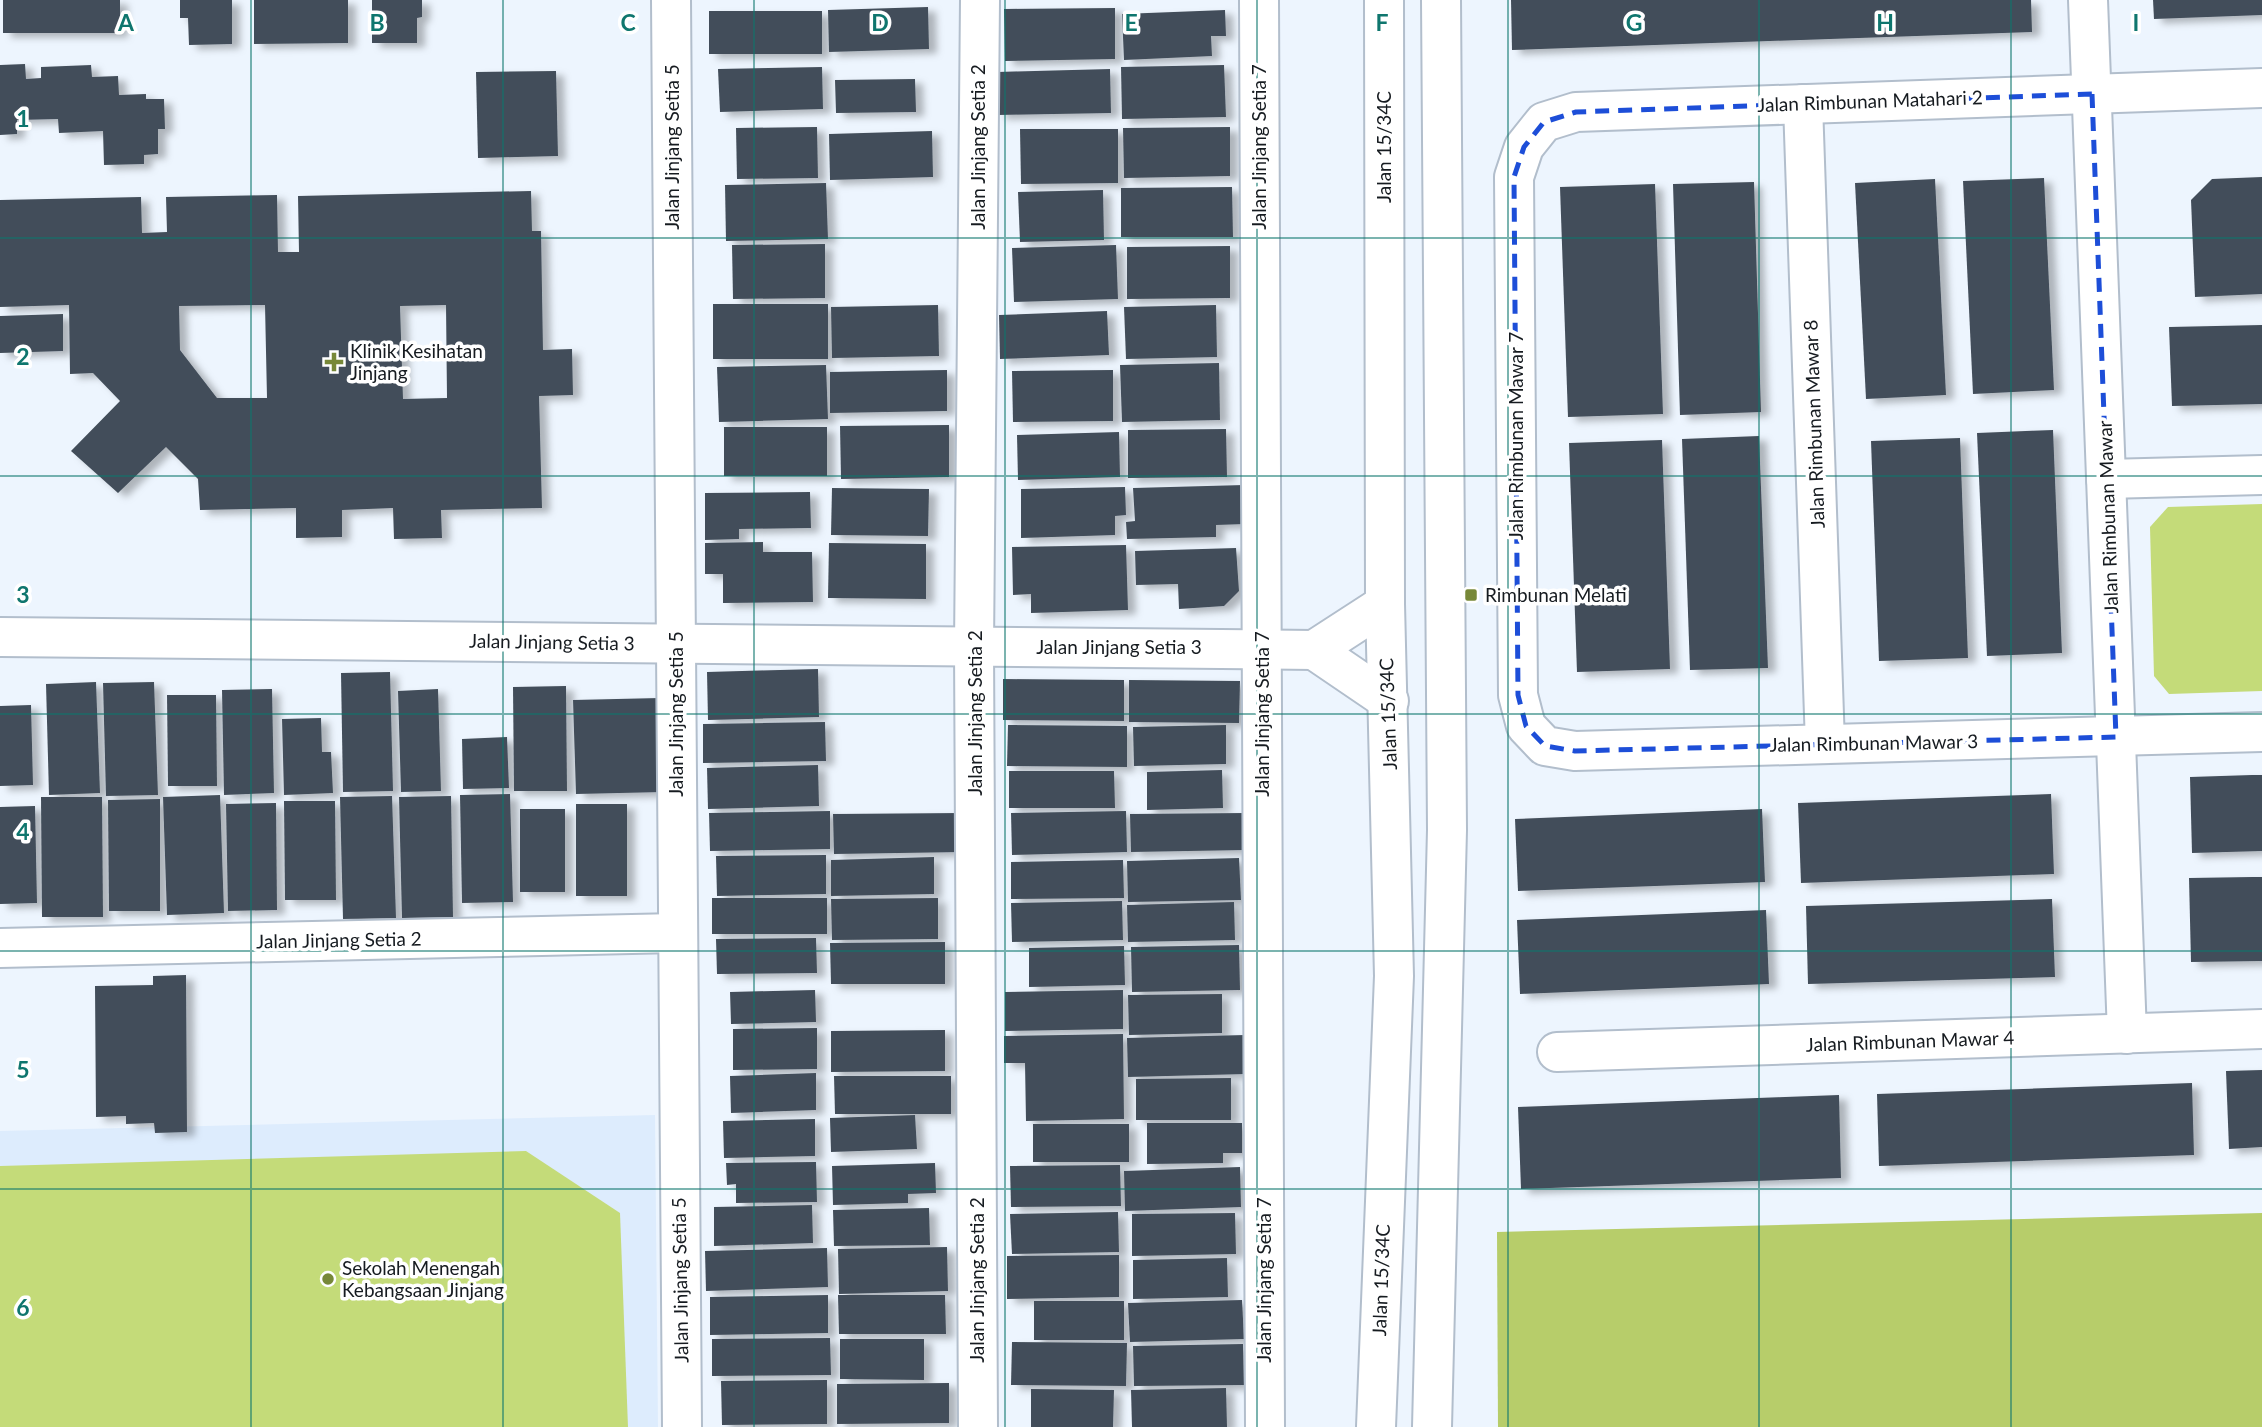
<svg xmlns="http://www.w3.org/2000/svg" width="2262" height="1427" font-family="Lato,sans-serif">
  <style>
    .built { fill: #ddecfd }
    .green { fill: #c4db79 }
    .forest { fill: #b7cd6a }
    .building { fill: #434e5a; fill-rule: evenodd; filter: url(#shadow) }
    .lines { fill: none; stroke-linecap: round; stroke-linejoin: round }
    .minor-casing { stroke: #b2becc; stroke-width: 42 }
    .minor { stroke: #fff; stroke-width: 38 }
    .marked { fill: none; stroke: #1d4ed8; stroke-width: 5; stroke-dasharray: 14 9; stroke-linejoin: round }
    .grid { fill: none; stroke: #0f766e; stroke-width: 2; stroke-opacity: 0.55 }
    .poi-dot { fill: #778838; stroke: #fff; stroke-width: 2.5 }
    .labels { text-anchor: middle; stroke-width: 7; stroke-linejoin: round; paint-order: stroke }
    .street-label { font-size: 19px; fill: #161b20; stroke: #fff }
    .poi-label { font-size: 19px; fill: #161b20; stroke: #fff; text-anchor: start }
    .grid-label { font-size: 23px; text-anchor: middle; font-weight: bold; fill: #0f766e; stroke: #fff; stroke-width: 7; stroke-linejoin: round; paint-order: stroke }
  </style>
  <defs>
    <filter id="shadow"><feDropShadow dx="8" dy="4.5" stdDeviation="3.5" flood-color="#0004"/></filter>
  </defs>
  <rect width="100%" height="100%" fill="#edf5fe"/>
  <!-- built -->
  <polygon class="built" points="655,1115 658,1427 0,1427 0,1131"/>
  <!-- green -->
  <g class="green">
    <polygon points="2262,504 2262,691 2169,694 2154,676 2150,527 2168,507"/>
    <polygon points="526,1151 620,1213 628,1427 0,1427 0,1166"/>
  </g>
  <!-- forest -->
  <polygon class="forest" points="2262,1213 2262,1427 1498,1427 1497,1232"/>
  <!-- building -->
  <g class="building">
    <rect x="3" y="0" width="117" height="33"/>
    <polygon points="180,0 232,0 232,44 189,45 188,18 180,18"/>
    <polygon points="254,0 348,0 348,43 254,44"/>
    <polygon points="372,0 422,0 422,17 417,18 417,43 372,43"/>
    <polygon points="1511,0 2031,0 2032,32 1512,50"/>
    <polygon points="2153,0 2262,0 2262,15 2154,19"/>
    <polygon points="928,7 929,49 829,52 828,10"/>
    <polygon points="1115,8 1115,59 1005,61 1004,9"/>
    <polygon points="1225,10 1226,36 1211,36 1212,56 1124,60 1122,14"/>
    <rect x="709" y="11" width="113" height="43"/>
    <polygon points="25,64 26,79 41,78 41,67 91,65 92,77 118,76 119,95 146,94 146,99 164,99 165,129 158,129 158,154 144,155 144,164 104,165 103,131 59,133 58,119 17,120 17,134 0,135 0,65"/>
    <polygon points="1224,65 1226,117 1122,119 1121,67"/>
    <polygon points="822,67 823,109 720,112 718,69"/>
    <polygon points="1110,69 1111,113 998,115 997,72"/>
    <polygon points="556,71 558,156 478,158 476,72"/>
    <polygon points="915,79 916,112 836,113 835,80"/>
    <polygon points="817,127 818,178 737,179 736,128"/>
    <polygon points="1230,127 1230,176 1124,178 1123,128"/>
    <polygon points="1020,129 1118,129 1118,183 1021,184"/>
    <polygon points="932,131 933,177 830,180 829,134"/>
    <polygon points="2262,177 2262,294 2195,297 2191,200 2212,179"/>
    <polygon points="2044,178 2054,390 1973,394 1963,181"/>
    <polygon points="1935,179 1946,395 1866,399 1855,183"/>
    <polygon points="1754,182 1761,412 1680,415 1673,184"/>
    <polygon points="826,183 828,239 726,241 725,185"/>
    <polygon points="1655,184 1663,414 1568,417 1560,187"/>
    <polygon points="1232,187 1233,237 1121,237 1121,188"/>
    <polygon points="1103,190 1104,240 1020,242 1018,192"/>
    <path d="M 531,191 L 532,231 L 541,231 L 543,350 L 572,349 L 573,395 L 539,396 L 542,508 L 441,510 L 442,538 L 394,539 L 393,508 L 342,510 L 342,537 L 296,538 L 296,508 L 200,510 L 198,479 L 166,447 L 118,493 L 71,451 L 120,401 L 93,373 L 70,374 L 69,305 L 0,307 L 0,200 L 141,197 L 142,233 L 167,232 L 166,197 L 277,195 L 278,252 L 299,252 L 298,196 ZM 265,305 L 267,398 L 217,398 L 180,350 L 179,306 ZM 446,305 L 447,398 L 403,399 L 400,306 Z"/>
    <polygon points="825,244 825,298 733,299 732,245"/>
    <polygon points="1116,245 1118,299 1014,302 1012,248"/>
    <polygon points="1230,246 1230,298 1127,299 1127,247"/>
    <rect x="713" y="304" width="115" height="55"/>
    <polygon points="938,305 939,356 832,358 831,307"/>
    <polygon points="1216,305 1217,357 1126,359 1124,307"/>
    <polygon points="1107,311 1109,355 1000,359 999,315"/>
    <polygon points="63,314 63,351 0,353 0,316"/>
    <polygon points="2262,325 2262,404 2172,406 2169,327"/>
    <polygon points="1219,363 1220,420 1122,422 1120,365"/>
    <polygon points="826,365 828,419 719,422 717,367"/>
    <polygon points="947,370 947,411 830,413 830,372"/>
    <polygon points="1113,370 1113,421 1013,422 1012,371"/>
    <polygon points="949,425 949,477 841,479 840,426"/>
    <rect x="724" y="427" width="103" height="49"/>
    <polygon points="1226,429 1227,477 1128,478 1128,430"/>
    <polygon points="2053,430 2062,653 1987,656 1977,433"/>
    <polygon points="1119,432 1120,477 1018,480 1017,435"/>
    <polygon points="1759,436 1768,668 1690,670 1682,439"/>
    <polygon points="1960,438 1968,658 1879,661 1871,441"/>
    <polygon points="1662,440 1670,669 1577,672 1569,443"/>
    <polygon points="1244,485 1245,524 1216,525 1216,537 1127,539 1126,522 1135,521 1133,488"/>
    <polygon points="1125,487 1126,515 1115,516 1115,535 1021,538 1021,489"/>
    <polygon points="832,488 929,489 928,536 831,535"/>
    <polygon points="810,492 811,528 739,529 739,539 705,540 705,493"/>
    <polygon points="763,542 763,552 812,552 813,602 723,603 723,574 705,574 705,543"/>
    <polygon points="829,543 926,544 926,599 828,598"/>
    <polygon points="1126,545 1128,610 1031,613 1031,594 1013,595 1012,547"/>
    <polygon points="1236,548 1239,591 1224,606 1179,609 1178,584 1136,585 1135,551"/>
    <polygon points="818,669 819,717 708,720 707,672"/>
    <polygon points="390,672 393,791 343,792 341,673"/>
    <polygon points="1003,679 1124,680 1124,721 1003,720"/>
    <polygon points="1129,680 1240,681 1239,723 1129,722"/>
    <polygon points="96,682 100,793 49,795 46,684"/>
    <polygon points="154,682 158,795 106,796 103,683"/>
    <polygon points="566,686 567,791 514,791 513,687"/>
    <polygon points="272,689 274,793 224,795 222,690"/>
    <polygon points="438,689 441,791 401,792 398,691"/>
    <polygon points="167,695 216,695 217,786 168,786"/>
    <polygon points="660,698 663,792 576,794 573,700"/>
    <polygon points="31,705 33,785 0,786 0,706"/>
    <polygon points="321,718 322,752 331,752 333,793 284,795 282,719"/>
    <polygon points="825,722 826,761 703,763 703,724"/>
    <polygon points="1008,725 1127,726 1127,767 1007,766"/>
    <polygon points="1226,725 1226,764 1134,766 1133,727"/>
    <polygon points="507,737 509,788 463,789 462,739"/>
    <polygon points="818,765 819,806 708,809 707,768"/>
    <polygon points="1222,770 1223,808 1147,810 1147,772"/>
    <polygon points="1009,771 1114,771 1115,808 1009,808"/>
    <polygon points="2252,775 2262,775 2262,851 2192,853 2190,777"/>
    <polygon points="510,794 513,902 462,903 460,795"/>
    <polygon points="2051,794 2054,874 1801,883 1798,803"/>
    <polygon points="220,795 224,913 167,915 163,797"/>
    <polygon points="392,796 396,918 343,919 340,797"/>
    <polygon points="451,796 453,917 402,918 399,797"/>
    <polygon points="41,797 102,797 103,917 42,917"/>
    <polygon points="160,799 160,911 109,911 108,800"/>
    <polygon points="284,801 335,801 336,900 285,900"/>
    <polygon points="276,803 277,910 228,911 226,804"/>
    <rect x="576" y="804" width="51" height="92"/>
    <polygon points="35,806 37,903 0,904 0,807"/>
    <rect x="520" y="809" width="45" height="83"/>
    <polygon points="1762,809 1765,882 1518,891 1515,819"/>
    <polygon points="830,811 830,849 710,851 709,813"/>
    <polygon points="1126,811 1127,852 1012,855 1011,813"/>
    <polygon points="962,813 963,852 834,854 833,814"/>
    <polygon points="1246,813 1246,850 1131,852 1130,814"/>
    <polygon points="826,855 826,894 717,896 716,856"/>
    <polygon points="934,857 934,894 831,896 831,860"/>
    <polygon points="1239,858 1241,900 1128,902 1127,861"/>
    <polygon points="1123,860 1124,898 1011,899 1011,862"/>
    <polygon points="2252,877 2262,877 2262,961 2191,962 2189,878"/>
    <rect x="712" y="898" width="115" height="36"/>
    <polygon points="938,898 938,939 832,940 831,899"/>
    <polygon points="2052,899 2055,977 1808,984 1806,906"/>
    <polygon points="1122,901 1123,940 1012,942 1011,903"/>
    <polygon points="1234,902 1235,940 1128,942 1127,905"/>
    <polygon points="1766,910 1769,984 1520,994 1517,920"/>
    <polygon points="816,938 817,973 717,974 716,939"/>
    <polygon points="945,942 945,984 831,984 830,943"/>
    <polygon points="1239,945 1240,990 1132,992 1131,947"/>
    <polygon points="1124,946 1125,985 1029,987 1029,948"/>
    <polygon points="186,975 187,1132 155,1133 154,1123 126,1124 126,1116 96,1117 95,986 153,985 153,976"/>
    <polygon points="815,990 816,1022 731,1024 730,992"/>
    <polygon points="1123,990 1123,1029 1005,1031 1005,992"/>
    <polygon points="1222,994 1222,1033 1129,1035 1128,995"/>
    <polygon points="817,1028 817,1069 733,1070 733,1029"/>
    <polygon points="945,1030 945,1071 831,1072 831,1031"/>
    <polygon points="1123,1034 1124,1119 1026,1121 1025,1063 1004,1063 1004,1036"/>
    <polygon points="1245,1035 1246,1074 1128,1077 1127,1038"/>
    <polygon points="2262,1070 2262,1147 2229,1149 2226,1071"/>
    <polygon points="816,1073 816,1110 731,1113 730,1076"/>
    <polygon points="834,1076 951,1076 951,1114 835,1114"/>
    <polygon points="1231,1078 1231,1120 1136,1120 1136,1079"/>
    <polygon points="2192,1083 2194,1155 1879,1166 1877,1094"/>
    <polygon points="1839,1095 1841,1178 1521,1189 1518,1107"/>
    <polygon points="915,1115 917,1149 831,1152 830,1118"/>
    <polygon points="815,1119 815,1156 724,1158 723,1121"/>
    <polygon points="1147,1123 1242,1123 1242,1153 1223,1153 1223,1163 1147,1164"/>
    <rect x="1033" y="1124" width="96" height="38"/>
    <polygon points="816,1162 817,1202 736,1203 736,1184 727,1185 726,1163"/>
    <polygon points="935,1163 936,1193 908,1194 908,1203 833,1205 832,1166"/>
    <polygon points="1120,1165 1121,1206 1011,1207 1010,1166"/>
    <polygon points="1240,1167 1241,1207 1125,1211 1124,1171"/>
    <polygon points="812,1205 813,1243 714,1246 714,1207"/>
    <polygon points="929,1208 930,1245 834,1246 833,1210"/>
    <polygon points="1118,1212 1119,1252 1012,1254 1010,1214"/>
    <polygon points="1235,1213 1236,1254 1132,1256 1132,1214"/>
    <polygon points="947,1247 948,1291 839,1294 838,1249"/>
    <polygon points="827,1248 828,1287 706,1291 705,1251"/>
    <polygon points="1119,1255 1119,1297 1007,1299 1007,1256"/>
    <polygon points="1227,1258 1228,1297 1133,1299 1133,1260"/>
    <polygon points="828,1295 828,1333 710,1335 710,1297"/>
    <polygon points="838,1295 945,1295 946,1334 839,1334"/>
    <polygon points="1242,1300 1244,1339 1130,1342 1128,1303"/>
    <rect x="1034" y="1301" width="90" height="39"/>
    <polygon points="830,1338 831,1375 712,1376 712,1339"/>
    <polygon points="840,1339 924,1339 924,1380 840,1379"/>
    <polygon points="1012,1342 1127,1343 1126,1386 1011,1385"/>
    <polygon points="1243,1344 1244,1385 1134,1386 1133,1346"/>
    <polygon points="827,1380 827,1424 722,1425 721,1381"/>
    <polygon points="949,1383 949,1423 837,1424 837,1384"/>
    <polygon points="1226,1388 1227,1427 1132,1427 1131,1390"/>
    <polygon points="1031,1389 1114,1390 1113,1427 1031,1427"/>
  </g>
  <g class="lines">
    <defs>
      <g id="minor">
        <polyline points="671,0 682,1427"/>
        <polyline points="1259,0 1265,1427"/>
        <polyline points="2088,0 2127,1034"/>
        <polyline points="2262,88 1576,112 1544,122 1524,147 1514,177 1518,695 1526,726 1545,746 1575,751 2262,732"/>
        <polyline points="1803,104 1825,744"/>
        <polyline points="2106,479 2262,475"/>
        <polyline points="1385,604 1314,650 1389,701"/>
        <polyline points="0,637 1314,650"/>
        <polyline points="0,948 677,933"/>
        <polyline points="1557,1052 2262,1029"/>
        <polyline points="978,1427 974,646 980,0"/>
        <polyline points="1376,1427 1394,976 1385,604 1384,0"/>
        <polyline points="1432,1427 1447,830 1441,0"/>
      </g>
    </defs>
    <!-- minor casing -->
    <use href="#minor" class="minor-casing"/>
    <!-- minor -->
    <use href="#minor" class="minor"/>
  </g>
  <!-- marked area -->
  <path class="marked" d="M 2092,94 L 2116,737 L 1575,751 L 1545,746 L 1526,726 L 1518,695 L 1514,177 L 1524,147 L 1544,122 L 1576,112 Z"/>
  <!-- grid -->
  <path class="grid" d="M 251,0 L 251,1427M 503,0 L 503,1427M 754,0 L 754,1427M 1005,0 L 1005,1427M 1257,0 L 1257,1427M 1508,0 L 1508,1427M 1759,0 L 1759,1427M 2011,0 L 2011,1427M 0,238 L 2262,238M 0,476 L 2262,476M 0,714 L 2262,714M 0,951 L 2262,951M 0,1189 L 2262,1189"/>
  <!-- markers -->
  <g class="poi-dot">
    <path d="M330.5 351.5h7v7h7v7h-7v7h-7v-7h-7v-7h7z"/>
    <rect x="1464" y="588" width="14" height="14" rx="3.5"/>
    <circle cx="328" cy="1279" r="7"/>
  </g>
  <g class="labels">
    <!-- street labels -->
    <g class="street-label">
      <text transform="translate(1870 101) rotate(-2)" y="7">Jalan Rimbunan Matahari 2</text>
      <text transform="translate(672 147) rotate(-90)" y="7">Jalan Jinjang Setia 5</text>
      <text transform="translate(978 147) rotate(-90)" y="7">Jalan Jinjang Setia 2</text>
      <text transform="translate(1259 147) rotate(-90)" y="7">Jalan Jinjang Setia 7</text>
      <text transform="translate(1384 147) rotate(-90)" y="7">Jalan 15/34C</text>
      <text transform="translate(1814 424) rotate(-92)" y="7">Jalan Rimbunan Mawar 8</text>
      <text transform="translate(1516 436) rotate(-90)" y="7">Jalan Rimbunan Mawar 7</text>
      <text transform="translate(2108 517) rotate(-92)" y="7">Jalan Rimbunan Mawar</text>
      <text transform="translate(552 642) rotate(1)" y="7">Jalan Jinjang Setia 3</text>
      <text x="1119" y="654">Jalan Jinjang Setia 3</text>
      <text transform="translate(975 713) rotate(-90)" y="7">Jalan Jinjang Setia 2</text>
      <text transform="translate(676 714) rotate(-90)" y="7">Jalan Jinjang Setia 5</text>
      <text transform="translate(1262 714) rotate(-90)" y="7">Jalan Jinjang Setia 7</text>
      <text transform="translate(1388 714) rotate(-92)" y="7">Jalan 15/34C</text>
      <text transform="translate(1874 743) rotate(-1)" y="7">Jalan Rimbunan Mawar 3</text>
      <text transform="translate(339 940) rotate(-1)" y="7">Jalan Jinjang Setia 2</text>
      <text transform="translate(1910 1041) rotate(-2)" y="7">Jalan Rimbunan Mawar 4</text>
      <text transform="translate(680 1280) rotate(-91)" y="7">Jalan Jinjang Setia 5</text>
      <text transform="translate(977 1280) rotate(-90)" y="7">Jalan Jinjang Setia 2</text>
      <text transform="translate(1264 1280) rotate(-90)" y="7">Jalan Jinjang Setia 7</text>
      <text transform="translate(1381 1280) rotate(-88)" y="7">Jalan 15/34C</text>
    </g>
    <!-- poi labels -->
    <g class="poi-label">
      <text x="350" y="358">Klinik Kesihatan<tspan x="350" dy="22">Jinjang</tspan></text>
      <text x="1485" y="602">Rimbunan Melati</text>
      <text x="342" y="1275">Sekolah Menengah<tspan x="342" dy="22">Kebangsaan Jinjang</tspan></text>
    </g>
  </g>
  <g class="grid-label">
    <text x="126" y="31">A</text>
    <text x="377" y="31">B</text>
    <text x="628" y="31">C</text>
    <text x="880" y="31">D</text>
    <text x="1131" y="31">E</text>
    <text x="1382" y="31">F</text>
    <text x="1634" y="31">G</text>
    <text x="1885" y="31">H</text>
    <text x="2136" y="31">I</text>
    <text x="23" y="127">1</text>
    <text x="23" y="365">2</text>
    <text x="23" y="603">3</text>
    <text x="23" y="840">4</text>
    <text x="23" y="1078">5</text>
    <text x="23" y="1316">6</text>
  </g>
</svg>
